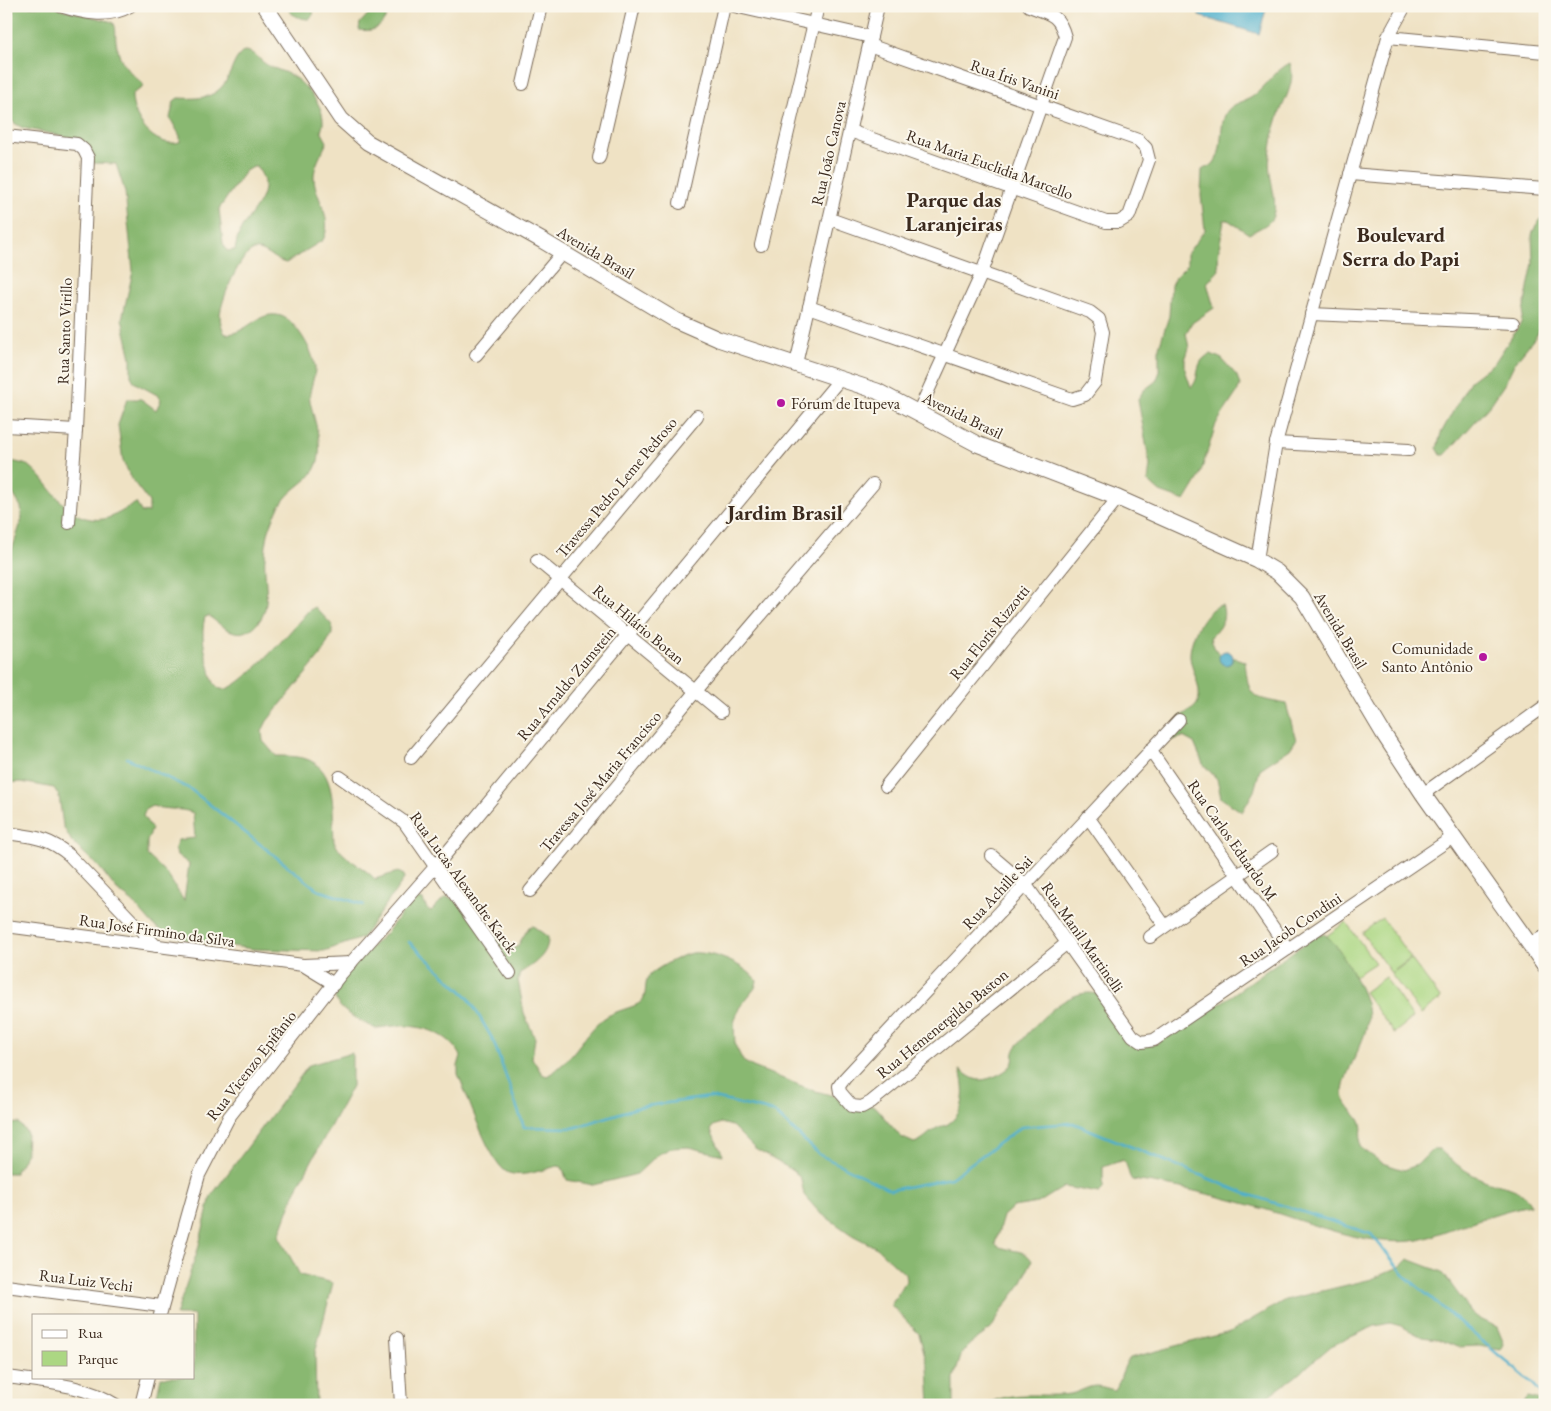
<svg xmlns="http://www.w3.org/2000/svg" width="1551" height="1411" font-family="'EB Garamond',serif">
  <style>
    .green { fill: #acd783; stroke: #748050 }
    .forest { fill: #89b871; stroke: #627148; fill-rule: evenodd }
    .water { fill: #4dafcc; stroke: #446c75 }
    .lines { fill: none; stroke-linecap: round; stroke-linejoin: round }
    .stream { stroke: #4dafcc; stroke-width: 2.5 }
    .minor-casing { stroke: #7a6a58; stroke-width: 14 }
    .major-casing { stroke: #7a6a58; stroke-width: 17 }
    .minor { stroke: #fff; stroke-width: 12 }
    .major { stroke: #fff; stroke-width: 15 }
    .poi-dot { fill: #b5179e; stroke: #fbf7ec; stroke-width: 2 }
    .labels { text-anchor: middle; stroke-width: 4; stroke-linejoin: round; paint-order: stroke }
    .street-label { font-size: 16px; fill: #3b2a1e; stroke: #fbf7ec }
    .poi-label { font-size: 16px; fill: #3b2a1e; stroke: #fbf7ec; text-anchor: start }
    .district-label { font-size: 21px; font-weight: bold; fill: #3b2a1e; stroke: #fbf7ec }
  </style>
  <rect width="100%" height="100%" fill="#fbf7ec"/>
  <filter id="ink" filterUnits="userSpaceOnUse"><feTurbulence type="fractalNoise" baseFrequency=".02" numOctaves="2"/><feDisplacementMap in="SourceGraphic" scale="10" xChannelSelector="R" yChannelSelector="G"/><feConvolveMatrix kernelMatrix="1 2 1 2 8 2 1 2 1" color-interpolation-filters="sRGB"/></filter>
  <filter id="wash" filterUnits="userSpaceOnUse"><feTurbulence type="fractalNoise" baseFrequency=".0096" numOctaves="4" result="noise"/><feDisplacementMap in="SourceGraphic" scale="20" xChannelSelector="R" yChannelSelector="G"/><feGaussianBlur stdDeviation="1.12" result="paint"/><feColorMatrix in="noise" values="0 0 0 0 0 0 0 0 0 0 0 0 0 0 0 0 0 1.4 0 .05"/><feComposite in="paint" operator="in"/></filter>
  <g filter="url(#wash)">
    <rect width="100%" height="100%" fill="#efe2c4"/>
    <!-- green -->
    <g class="green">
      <polygon points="1382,918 1411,958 1391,973 1362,933"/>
      <polygon points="1346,922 1375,963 1355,976 1325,937"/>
      <polygon points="1411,959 1441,999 1421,1014 1391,974"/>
      <polygon points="1385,977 1413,1018 1394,1033 1364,992"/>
    </g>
    <!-- forest -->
    <g class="forest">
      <path d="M 49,6 L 113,22 C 117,28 115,34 116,41 C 118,61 129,72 143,84 L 142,88 L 132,94 C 131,117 153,149 180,142 L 180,136 L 170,118 L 174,101 L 178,98 C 199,99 218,99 228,77 C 234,66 234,59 244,51 C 254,51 259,60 267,65 C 274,69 284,71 292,76 C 308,86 330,112 321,131 L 327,142 C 322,153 313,167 314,179 C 316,200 334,218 323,240 L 286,263 C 275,261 264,248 255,250 C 240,252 221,301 220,315 C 220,323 222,328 225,334 C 247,335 258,309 281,316 C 296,321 314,352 315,368 C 315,379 308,391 310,401 C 314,420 324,445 317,464 C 312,480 293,487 284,500 C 277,508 271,524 268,534 C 267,541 265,549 265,557 C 263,575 272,604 260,620 C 243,643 226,630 209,616 L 205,617 C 200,635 205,652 210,670 C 211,676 214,687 221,689 C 237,695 297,624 308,611 L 315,607 L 332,625 L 332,634 L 321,655 L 267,721 L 262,731 L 263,741 L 276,756 C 285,756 295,756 303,758 C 339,767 332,814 334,842 C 342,858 363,866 375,879 L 398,872 L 404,875 L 404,879 L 362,938 L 324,951 L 253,949 L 188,940 L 164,932 L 153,925 L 133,902 L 117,890 L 99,867 L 72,842 L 63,826 L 59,796 L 54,788 L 21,782 L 6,783 L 6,569 L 22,519 L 21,507 L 12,492 L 6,490 L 6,460 C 14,462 26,463 32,468 C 55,488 66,524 104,519 C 114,517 127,508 136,503 L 142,513 L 149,512 L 149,502 L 133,481 L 123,461 L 118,425 L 127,399 L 141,399 L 156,410 L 161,400 L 159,396 L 135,383 L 131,376 L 131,358 L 122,319 L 133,271 L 125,192 L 116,164 L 93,163 L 63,136 L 23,128 L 14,123 L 7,115 L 6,22 L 10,7 ZM 256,166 C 279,193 247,213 239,234 C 237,239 236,245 235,250 L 227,251 L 223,243 L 219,209 L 245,171 ZM 152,806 C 165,810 183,808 193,813 L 195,838 L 178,840 L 175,848 L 177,855 L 189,864 L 184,901 L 167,874 L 147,855 L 147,841 L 152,829 L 143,816 L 146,809 Z"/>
      <path d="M 287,6 L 314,6 L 313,15 L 309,19 C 299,19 290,15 287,6 Z"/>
      <path d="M 376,6 L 392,6 C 383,23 380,33 359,30 L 360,23 Z"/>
      <path d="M 1290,63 C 1297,84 1282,102 1277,121 C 1273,132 1272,144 1270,155 C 1266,175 1279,197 1273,216 C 1270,225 1257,229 1249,234 L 1228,220 L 1224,220 C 1222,237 1216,253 1219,270 L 1207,283 L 1214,308 L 1192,323 L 1186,333 L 1189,348 L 1185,360 L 1185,370 L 1191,387 C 1202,379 1192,361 1211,354 L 1222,359 L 1237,376 L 1240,385 L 1238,391 L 1216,424 L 1199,478 L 1185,501 L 1160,492 L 1148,481 L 1150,465 L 1138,400 L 1143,391 L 1156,381 L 1159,374 L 1159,347 L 1169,316 L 1171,285 L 1175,277 L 1187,265 L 1187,254 L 1205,230 L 1201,195 L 1202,170 C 1205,167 1209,168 1212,165 C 1225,152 1218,128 1226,113 C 1231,103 1245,102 1252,97 C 1266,87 1274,71 1290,63 Z"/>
      <polygon points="1545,215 1545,313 1537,335 1515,362 1505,383 1491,404 1445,455 1441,455 1437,448 1441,433 1470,381 1495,362 1521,323 1533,263 1532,235 1536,225"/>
      <path d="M 1222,605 C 1227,619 1220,627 1211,637 C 1216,662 1229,653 1245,662 C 1249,698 1250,697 1286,704 L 1296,740 L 1290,749 L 1260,769 L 1254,791 L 1242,812 L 1221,798 L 1217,779 L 1203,764 L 1194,743 L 1183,737 L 1168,741 L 1165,738 C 1170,730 1176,719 1184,714 C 1190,710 1195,709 1198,702 C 1203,687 1191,671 1190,657 C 1189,640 1204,607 1222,605 Z"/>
      <path d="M 445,897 C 464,898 495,936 511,949 L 517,947 L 529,927 L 533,926 L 548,937 C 549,955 534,964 520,973 L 518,980 L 524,1013 L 535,1038 L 532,1058 L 542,1074 L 547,1076 C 571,1063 582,1036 603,1019 C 615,1010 634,1008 641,1002 C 649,994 642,982 651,974 C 657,968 683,954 692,953 C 712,951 746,965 757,981 L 755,988 L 739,1008 L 734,1023 L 735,1045 L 743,1061 L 753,1067 L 812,1090 L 875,1107 L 901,1137 L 914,1143 C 924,1140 928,1133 937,1128 C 940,1126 945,1126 948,1124 C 967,1111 965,1088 960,1070 C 966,1074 973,1080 980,1080 C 990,1080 1010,1071 1013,1062 C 1014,1058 1013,1053 1015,1050 C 1016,1046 1022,1041 1024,1038 C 1041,1018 1070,987 1097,994 L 1135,1041 L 1153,1045 L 1187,1027 L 1315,936 L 1324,934 C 1338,944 1345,959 1353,974 C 1373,1011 1372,1021 1354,1059 C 1349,1069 1344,1081 1343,1092 C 1342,1103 1355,1112 1360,1121 C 1365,1131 1358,1138 1360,1147 L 1382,1163 L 1404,1170 L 1417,1165 L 1433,1149 L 1439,1149 C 1452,1162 1467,1173 1484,1180 C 1503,1188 1520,1185 1531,1205 C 1503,1210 1475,1221 1448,1230 C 1439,1233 1429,1238 1419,1240 C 1367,1249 1303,1220 1254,1206 C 1213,1195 1174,1185 1132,1180 C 1127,1174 1129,1166 1123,1160 L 1103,1167 L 1103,1189 L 1099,1193 L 1064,1187 L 1038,1203 L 1013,1207 L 1003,1216 L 995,1244 C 1006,1253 1025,1247 1032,1261 L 1019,1287 L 1002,1310 L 991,1329 L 970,1344 L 962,1353 L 954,1378 L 954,1405 L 930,1405 L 928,1367 L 919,1334 L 891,1305 L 906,1281 L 905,1274 L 877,1248 L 852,1235 L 819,1212 L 804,1195 L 801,1179 L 794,1171 L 755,1149 L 732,1126 L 721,1123 L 713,1126 L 711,1131 L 723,1155 L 688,1147 L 671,1148 L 657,1155 L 637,1174 L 593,1185 L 567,1180 L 562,1167 L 558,1166 C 544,1169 523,1178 509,1173 C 491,1168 467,1094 458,1074 L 458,1066 L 461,1056 C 447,1027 405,1021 376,1029 C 364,1022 342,1014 336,1000 C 326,980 376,945 387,932 C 395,922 403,911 411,901 L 415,898 L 423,900 L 427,909 L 431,911 Z"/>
      <polygon points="352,1053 352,1086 295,1192 279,1236 300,1275 333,1283 315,1353 316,1405 155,1405 161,1377 194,1377 194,1315 176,1315 198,1249 211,1196 309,1065"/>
      <polygon points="19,1123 27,1133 26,1154 15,1173 6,1173 6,1124"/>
      <path d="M 1408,1259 L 1442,1272 L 1472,1313 L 1481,1320 L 1497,1327 L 1504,1344 L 1501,1350 L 1479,1346 L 1457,1347 L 1438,1339 L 1422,1337 L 1401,1326 L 1390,1323 L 1375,1326 L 1331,1346 L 1295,1377 L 1256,1405 L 986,1405 C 1011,1389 1043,1398 1070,1394 C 1078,1393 1088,1386 1096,1386 C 1102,1386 1109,1389 1115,1390 C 1122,1379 1122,1367 1130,1358 L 1230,1332 L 1285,1300 L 1372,1279 L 1401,1266 Z"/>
      <polygon points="1528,1397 1545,1401 1545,1405 1520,1405"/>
    </g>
    <!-- water -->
    <g class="water">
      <polygon points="1199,6 1267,6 1259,34 1199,16"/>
      <circle cx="1226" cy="658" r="7"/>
    </g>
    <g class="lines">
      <!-- stream -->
      <g class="stream">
        <polyline points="127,758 190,789 318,890 364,905"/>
        <polyline points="409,942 468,997 493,1040 524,1127 573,1128 639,1107 710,1097 774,1112 820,1155 891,1190 951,1178 1021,1127 1073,1123 1244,1193 1371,1234 1406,1277 1533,1384 1545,1397"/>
      </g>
    </g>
  </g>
  <g filter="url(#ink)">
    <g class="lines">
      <defs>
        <g id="minor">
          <path d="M 60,6 C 83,13 108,19 130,6"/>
          <polyline points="734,6 871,37"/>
          <polyline points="6,10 6,6"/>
          <polyline points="1388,37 1545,52"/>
          <polyline points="523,84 541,6"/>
          <polyline points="850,131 1106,222 1119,222 1129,216 1149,160 1146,148 1138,140 869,45"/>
          <polyline points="6,136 77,144 84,150 88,158 76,430 69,523"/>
          <polyline points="599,158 634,6"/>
          <polyline points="1350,174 1545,189"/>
          <polyline points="680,203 724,6"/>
          <polyline points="761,245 818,6"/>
          <polyline points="809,307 1072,399 1085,395 1095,382 1103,332 1099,319 1090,312 830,219"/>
          <polyline points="1311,314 1513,323"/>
          <polyline points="476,355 563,252"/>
          <polyline points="796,364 878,6"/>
          <path d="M 918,413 L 982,273 L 1065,37 C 1059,14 1050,14 1029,6"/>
          <polyline points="6,426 76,430"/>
          <polyline points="1276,443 1409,450"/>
          <polyline points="537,560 721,712"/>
          <polyline points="1257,560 1276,443 1388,37 1405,6"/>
          <polyline points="1150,750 1288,949"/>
          <polyline points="411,758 697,416"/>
          <polyline points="340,777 404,822 510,973"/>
          <polyline points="886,786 1118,498"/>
          <polyline points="1423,794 1545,706"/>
          <polyline points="1088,817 1165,926"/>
          <path d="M 6,833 C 33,837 48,837 69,855 L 156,946"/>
          <polyline points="992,856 1026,885 1133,1036 1142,1042 1154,1040 1453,837"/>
          <polyline points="530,891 695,692 873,484"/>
          <polyline points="6,926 303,965 351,963"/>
          <polyline points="1150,937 1272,851"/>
          <polyline points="1067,943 871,1102 862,1107 852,1106 840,1092 839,1086 845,1078 1179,720"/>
          <polyline points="1529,944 1545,936"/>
          <polyline points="303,965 334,984"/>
          <polyline points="6,1286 161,1306"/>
          <polyline points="160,1315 199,1175 229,1117 341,974 435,867 840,379"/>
          <polyline points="397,1338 401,1405"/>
          <path d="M 6,1377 C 44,1382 83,1384 116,1405"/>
          <polyline points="141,1405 148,1377"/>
        </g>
        <polyline id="major" points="265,6 341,119 367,142 543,241 675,320 718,339 877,391 977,444 1118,498 1257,560 1277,572 1302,597 1383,733 1423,794 1545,966"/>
      </defs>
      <!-- minor casing -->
      <use href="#minor" class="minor-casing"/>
      <!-- major casing -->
      <use href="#major" class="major-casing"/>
      <!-- minor -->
      <use href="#minor" class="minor"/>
      <!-- major -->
      <use href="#major" class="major"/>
    </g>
  </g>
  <!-- markers -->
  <g class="poi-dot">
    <circle cx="781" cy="403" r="5"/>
    <circle cx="1483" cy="657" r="5"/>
  </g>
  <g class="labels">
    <!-- street labels -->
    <g class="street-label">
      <text transform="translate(1015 79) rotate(19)" y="6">Rua Íris Vanini</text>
      <text transform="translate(828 153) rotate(-77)" y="6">Rua João Canova</text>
      <text transform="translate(990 164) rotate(20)" y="6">Rua Maria Euclidia Marcello</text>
      <text transform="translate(596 252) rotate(31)" y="6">Avenida Brasil</text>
      <text transform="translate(64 331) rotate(-88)" y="6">Rua Santo Virillo</text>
      <text transform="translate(963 415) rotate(26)" y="6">Avenida Brasil</text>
      <text transform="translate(616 487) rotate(-50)" y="6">Travessa Pedro Leme Pedroso</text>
      <text transform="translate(639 624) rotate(40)" y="6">Rua Hilário Botan</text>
      <text transform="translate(1341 630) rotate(59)" y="6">Avenida Brasil</text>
      <text transform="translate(989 632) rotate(-51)" y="6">Rua Floris Rizzotti</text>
      <text transform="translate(566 683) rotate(-50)" y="6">Rua Arnaldo Zumstein</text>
      <text transform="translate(600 781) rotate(-50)" y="6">Travessa José Maria Francisco</text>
      <text transform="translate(1233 840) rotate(55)" y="6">Rua Carlos Eduardo M</text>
      <text transform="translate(464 882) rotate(54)" y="6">Rua Lucas Alexandre Karck</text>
      <text transform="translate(997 892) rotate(-47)" y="6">Rua Achille Sai</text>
      <text transform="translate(1290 929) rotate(-34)" y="6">Rua Jacob Condini</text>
      <text transform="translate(157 930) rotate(8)" y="6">Rua José Firmino da Silva</text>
      <text transform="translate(1083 937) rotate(55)" y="6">Rua Manil Martinelli</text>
      <text transform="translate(942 1023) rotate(-39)" y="6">Rua Hemenergildo Baston</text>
      <text transform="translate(251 1065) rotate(-52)" y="6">Rua Vicenzo Epifânio</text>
      <text transform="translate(86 1280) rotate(7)" y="6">Rua Luiz Vechi</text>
    </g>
    <!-- poi labels -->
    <g class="poi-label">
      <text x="791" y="409">Fórum de Itupeva</text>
      <text x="1473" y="654" text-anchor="end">Comunidade<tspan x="1473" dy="18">Santo Antônio</tspan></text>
    </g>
    <!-- district labels -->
    <g class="district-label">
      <text x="954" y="207">Parque das<tspan x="954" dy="24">Laranjeiras</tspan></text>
      <text x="1401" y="242">Boulevard<tspan x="1401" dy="24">Serra do Papi</tspan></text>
      <text x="785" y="520">Jardim Brasil</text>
    </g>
  </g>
  <!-- margin -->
  <rect width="1551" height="1411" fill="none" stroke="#fbf7ec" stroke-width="25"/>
  <!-- legend -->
  <rect x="32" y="1314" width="162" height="65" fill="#fbf7ec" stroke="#aea59a"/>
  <rect x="42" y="1330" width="25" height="8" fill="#ffffff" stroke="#aea59a"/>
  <text x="78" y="1338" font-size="15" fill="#3b2a1e">Rua</text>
  <rect x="42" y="1351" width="25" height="15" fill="#acd783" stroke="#aea59a"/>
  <text x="78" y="1364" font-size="15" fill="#3b2a1e">Parque</text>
</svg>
